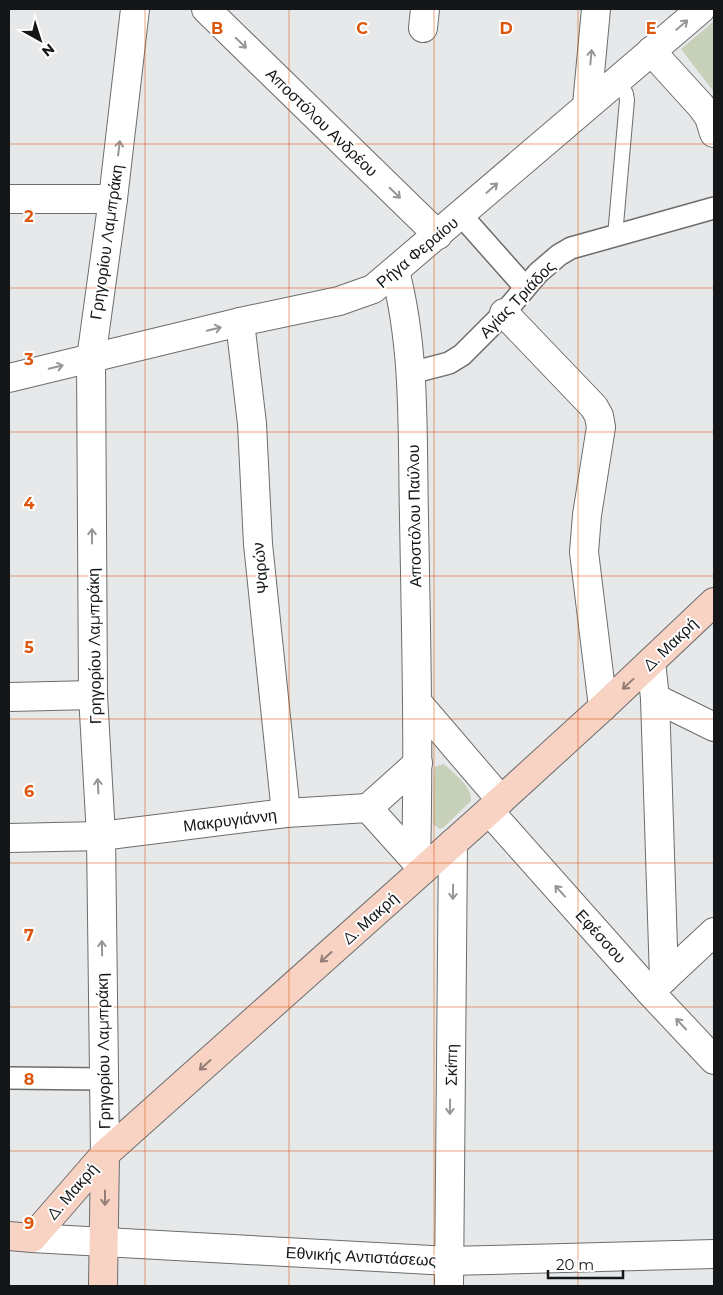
<svg xmlns="http://www.w3.org/2000/svg" width="723" height="1295" font-family="Montserrat,sans-serif">
  <style>
    .green { fill: #c7d0b9 }
    .lines { fill: none; stroke-linecap: round; stroke-linejoin: round }
    .service-casing { stroke: #6b6d6e; stroke-width: 16 }
    .pedestrian-casing { stroke: #6b6d6e; stroke-width: 24 }
    .minor-casing { stroke: #6b6d6e; stroke-width: 30 }
    .tertiary-casing { stroke: #6b6d6e; stroke-width: 30 }
    .secondary-casing { stroke: #6b6d6e; stroke-width: 30 }
    .service { stroke: #fff; stroke-width: 14 }
    .pedestrian { stroke: #fff; stroke-width: 21 }
    .minor { stroke: #fff; stroke-width: 28 }
    .tertiary { stroke: #fff; stroke-width: 28 }
    .secondary { stroke: #f8d2c3; stroke-width: 28 }
    .oneway { stroke: #969697 }
    .oneway2 { stroke: #927d76 }
    .grid { fill: none; stroke: #dd560d; stroke-width: 1; stroke-opacity: 0.55 }
    .labels { text-anchor: middle; stroke-width: 4; stroke-linejoin: round; paint-order: stroke }
    .street-label { font-size: 16px; fill: #151617; stroke: #fff }
    .grid-label { font-size: 16px; text-anchor: middle; font-weight: bold; fill: #dd560d; stroke: #fff; stroke-width: 4; stroke-linejoin: round; paint-order: stroke }
  </style>
  <rect width="100%" height="100%" fill="#e6e8ea"/>
  <!-- green -->
  <g class="green">
    <polygon points="714,21 714,92 681,49"/>
    <path d="M 444,764 C 454,774 472,786 471,801 L 444,827 L 440,829 L 433,824 L 433,820 L 434,772 L 435,767 Z"/>
  </g>
  <g class="lines">
    <defs>
      <polyline id="service" points="615,236 627,100 626,94 619,78"/>
      <g id="pedestrian">
        <polyline points="461,215 525,287"/>
        <polyline points="411,373 449,363 462,355 504,313 538,273 559,255 571,248 714,208"/>
        <polyline points="9,1078 103,1079"/>
      </g>
      <g id="minor">
        <polyline points="206,9 438,235"/>
        <polyline points="423,28 425,9"/>
        <polyline points="651,51 701,106 709,117 714,133"/>
        <polyline points="587,105 596,9"/>
        <polyline points="9,199 113,199"/>
        <path d="M 395,271 C 416,351 412,435 414,517 C 416,632 419,747 416,862"/>
        <polyline points="504,313 594,407 599,416 601,427 587,515 584,552 603,707"/>
        <polyline points="240,322 252,424 258,544 286,813"/>
        <polyline points="651,662 655,698 664,979"/>
        <polyline points="9,697 93,695"/>
        <polyline points="655,698 714,727"/>
        <polyline points="418,703 501,800"/>
        <polyline points="368,808 418,763"/>
        <polyline points="489,811 650,992 714,1060"/>
        <polyline points="9,838 101,836 286,813 368,808 422,868"/>
        <polyline points="655,987 714,932"/>
        <polyline points="105,1154 101,836 93,695 91,359 113,199 135,9"/>
        <polyline points="449,1286 453,843"/>
      </g>
      <g id="tertiary">
        <polyline points="9,378 240,322 339,301 373,289 701,9"/>
        <polyline points="32,1238 449,1261 714,1254"/>
      </g>
      <g id="secondary">
        <polyline points="9,1236 32,1238 105,1154 489,811 603,707 714,602"/>
        <polyline points="103,1286 105,1154"/>
      </g>
    </defs>
    <!-- service casing -->
    <use href="#service" class="service-casing"/>
    <!-- pedestrian casing -->
    <use href="#pedestrian" class="pedestrian-casing"/>
    <!-- minor casing -->
    <use href="#minor" class="minor-casing"/>
    <!-- tertiary casing -->
    <use href="#tertiary" class="tertiary-casing"/>
    <!-- secondary casing -->
    <use href="#secondary" class="secondary-casing"/>
    <!-- service -->
    <use href="#service" class="service"/>
    <!-- pedestrian -->
    <use href="#pedestrian" class="pedestrian"/>
    <!-- minor -->
    <use href="#minor" class="minor"/>
    <!-- tertiary -->
    <use href="#tertiary" class="tertiary"/>
    <!-- secondary -->
    <use href="#secondary" class="secondary"/>
  </g>
  <!-- one-way arrows -->
  <defs><path id="oneway-shaft" d="M-6 0H5M1.5-3L5.5 0L1.5 3" fill="none" stroke-width="1.6" stroke-linecap="round" stroke-linejoin="round" transform="scale(1.25)"/></defs>
  <g class="oneway">
    <use href="#oneway-shaft" transform="translate(682 25) rotate(-40)"/>
    <use href="#oneway-shaft" transform="translate(241 43) rotate(44)"/>
    <use href="#oneway-shaft" transform="translate(591 57) rotate(-85)"/>
    <use href="#oneway-shaft" transform="translate(119 148) rotate(-83)"/>
    <use href="#oneway-shaft" transform="translate(492 188) rotate(-41)"/>
    <use href="#oneway-shaft" transform="translate(395 193) rotate(44)"/>
    <use href="#oneway-shaft" transform="translate(214 329) rotate(-14)"/>
    <use href="#oneway-shaft" transform="translate(56 367) rotate(-13)"/>
    <use href="#oneway-shaft" transform="translate(92 536) rotate(-90)"/>
    <use href="#oneway-shaft" transform="translate(98 786) rotate(-93)"/>
    <use href="#oneway-shaft" transform="translate(560 891) rotate(-132)"/>
    <use href="#oneway-shaft" transform="translate(453 892) rotate(91)"/>
    <use href="#oneway-shaft" transform="translate(102 948) rotate(-91)"/>
    <use href="#oneway-shaft" transform="translate(681 1024) rotate(-133)"/>
    <use href="#oneway-shaft" transform="translate(450 1107) rotate(91)"/>
  </g>
  <g class="oneway2">
    <use href="#oneway-shaft" transform="translate(628 684) rotate(137)"/>
    <use href="#oneway-shaft" transform="translate(326 957) rotate(138)"/>
    <use href="#oneway-shaft" transform="translate(205 1065) rotate(138)"/>
    <use href="#oneway-shaft" transform="translate(105 1198) rotate(90)"/>
  </g>
  <!-- grid -->
  <path class="grid" d="M 145,9 L 145,1286M 289,9 L 289,1286M 434,9 L 434,1286M 578,9 L 578,1286M 9,144 L 714,144M 9,288 L 714,288M 9,432 L 714,432M 9,576 L 714,576M 9,719 L 714,719M 9,863 L 714,863M 9,1007 L 714,1007M 9,1151 L 714,1151"/>
  <g class="labels">
    <!-- street labels -->
    <g class="street-label">
      <text transform="translate(322 122) rotate(44)" y="6">Αποστόλου Ανδρέου</text>
      <text transform="translate(106 242) rotate(-82)" y="6">Γρηγορίου Λαμπράκη</text>
      <text transform="translate(417 252) rotate(-40)" y="6">Ρήγα Φεραίου</text>
      <text transform="translate(517 299) rotate(-46)" y="6">Αγίας Τριάδος</text>
      <text transform="translate(414 516) rotate(-91)" y="6">Αποστόλου Παύλου</text>
      <text transform="translate(260 568) rotate(-96)" y="6">Ψαρών</text>
      <text transform="translate(670 644) rotate(-44)" y="6">Δ. Μακρή</text>
      <text transform="translate(94 646) rotate(-91)" y="6">Γρηγορίου Λαμπράκη</text>
      <text transform="translate(230 820) rotate(-7)" y="6">Μακρυγιάννη</text>
      <text transform="translate(370 918) rotate(-42)" y="6">Δ. Μακρή</text>
      <text transform="translate(601 936) rotate(48)" y="6">Εφέσσου</text>
      <text transform="translate(103 1051) rotate(-91)" y="6">Γρηγορίου Λαμπράκη</text>
      <text transform="translate(451 1065) rotate(-89)" y="6">Σκίπη</text>
      <text transform="translate(72 1191) rotate(-49)" y="6">Δ. Μακρή</text>
      <text transform="translate(361 1256) rotate(3)" y="6">Εθνικής Αντιστάσεως</text>
    </g>
  </g>
  <g class="grid-label">
    <text x="217" y="34">B</text>
    <text x="362" y="34">C</text>
    <text x="506" y="34">D</text>
    <text x="651" y="34">E</text>
    <text x="29" y="222">2</text>
    <text x="29" y="365">3</text>
    <text x="29" y="509">4</text>
    <text x="29" y="653">5</text>
    <text x="29" y="797">6</text>
    <text x="29" y="941">7</text>
    <text x="29" y="1085">8</text>
    <text x="29" y="1229">9</text>
  </g>
  <!-- border -->
  <rect width="723" height="1295" fill="none" stroke="#151617" stroke-width="20"/>
  <!-- north arrow -->
  <g transform="translate(40 40) rotate(141)" stroke="#ffffff" stroke-width="4" paint-order="stroke">
  <path d="M0-4L9 19L0 12L-9 19Z" fill="#151617"/>
  <text y="-8" font-size="14" font-weight="bold" text-anchor="middle" fill="#151617">N</text>
  </g>
  <!-- scale -->
  <path d="M548 1270v8h75v-8" fill="none" stroke="#151617" stroke-width="2.5"/>
  <text x="556" y="1270" font-size="15" fill="#151617" stroke="#ffffff" stroke-width="4" paint-order="stroke">20 m</text>
</svg>
